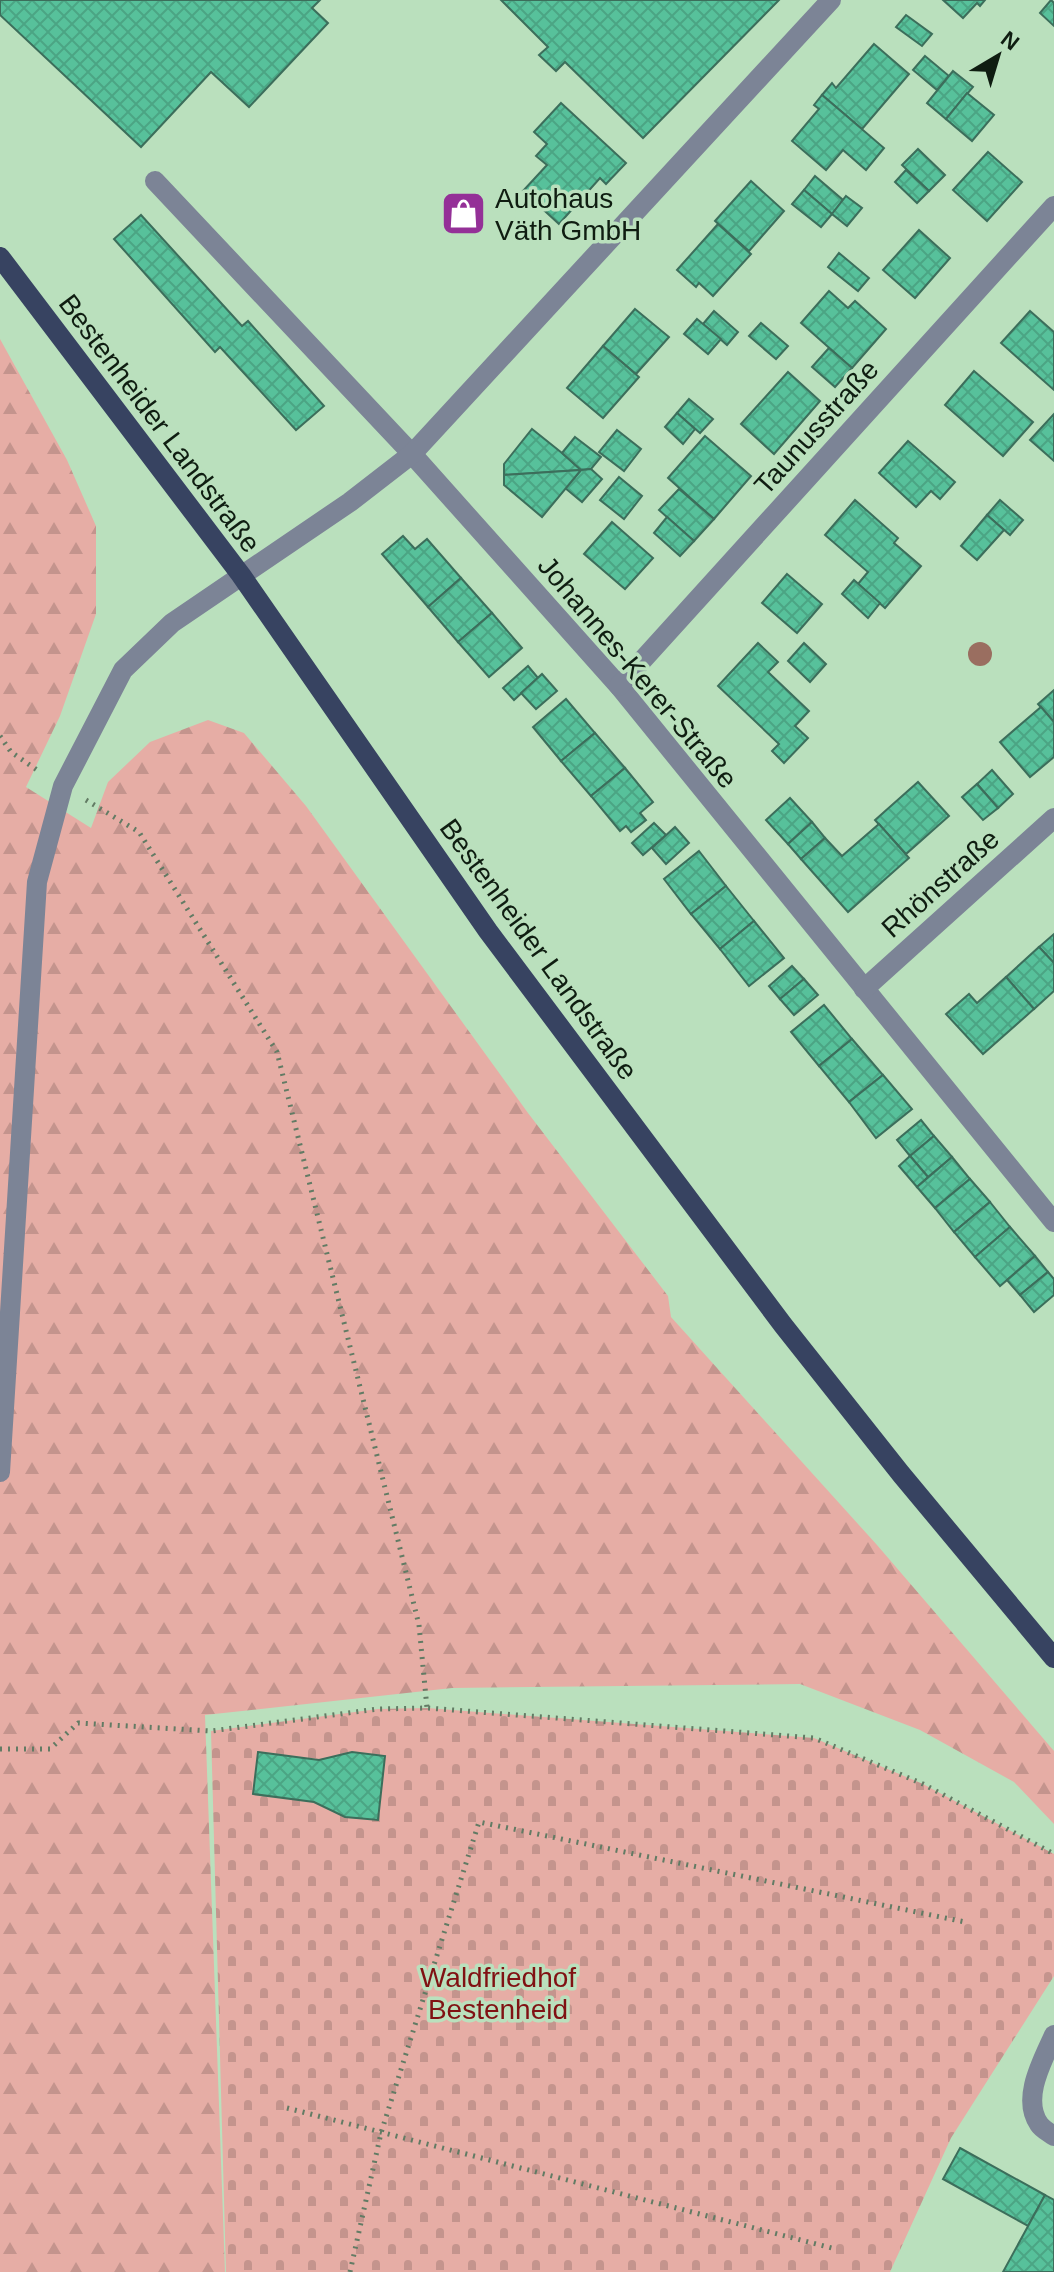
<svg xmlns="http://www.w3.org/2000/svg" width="1054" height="2272" font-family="Arial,sans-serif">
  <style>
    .forest { fill: url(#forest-firs) }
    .cemetery { fill: url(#cemetery-stones) }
    .building { fill: url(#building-cross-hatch); stroke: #3c6e5b; stroke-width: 2 }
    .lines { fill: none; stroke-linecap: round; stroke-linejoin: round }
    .path { stroke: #627b64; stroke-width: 5; stroke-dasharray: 2 6; stroke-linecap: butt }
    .minor { stroke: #7c8496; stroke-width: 20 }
    .major { stroke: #374361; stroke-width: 20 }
    .tree { fill: #9a6e60 }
    .labels { text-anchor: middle; stroke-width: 7; stroke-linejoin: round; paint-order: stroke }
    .poi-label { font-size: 28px; fill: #0f1d11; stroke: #bae0bd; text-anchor: start }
    .street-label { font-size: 28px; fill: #0f1d11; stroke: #bae0bd }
    .park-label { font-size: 28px; fill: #801113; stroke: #bae0bd }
  </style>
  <defs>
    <pattern id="forest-firs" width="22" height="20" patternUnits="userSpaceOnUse" patternTransform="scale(2)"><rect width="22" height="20" fill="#e6ada5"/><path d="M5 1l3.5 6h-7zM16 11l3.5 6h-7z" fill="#c4948d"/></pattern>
    <pattern id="cemetery-stones" width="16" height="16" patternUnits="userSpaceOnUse" patternTransform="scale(2)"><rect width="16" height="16" fill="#e6ada5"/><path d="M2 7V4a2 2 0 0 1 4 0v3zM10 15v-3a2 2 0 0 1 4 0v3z" fill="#c4948d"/></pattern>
    <pattern id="building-cross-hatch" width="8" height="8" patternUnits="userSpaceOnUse" patternTransform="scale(2)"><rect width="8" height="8" fill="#57c19b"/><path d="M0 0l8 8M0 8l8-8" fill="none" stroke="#4ba584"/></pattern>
  </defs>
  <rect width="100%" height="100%" fill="#bae0bd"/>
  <!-- forest -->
  <polygon class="forest" points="0,339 67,460 96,526 96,614 60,716 26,787 91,828 108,782 150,742 208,720 244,733 306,806 528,1113 668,1296 671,1317 877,1545 1054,1751 1054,1824 1014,1782 920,1730 800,1684 452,1688 205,1715 225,2272 0,2272"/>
  <!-- cemetery -->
  <polygon class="cemetery" points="427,1708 814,1738 923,1784 1054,1854 1054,1976 951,2138 890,2272 226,2272 211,1731 378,1709"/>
  <!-- building -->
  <g class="building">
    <polygon points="0,0 320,0 312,8 328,23 249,107 211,72 141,147 0,15"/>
    <polygon points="501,0 779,0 643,138 565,62 556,71 539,55 548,47"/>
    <polygon points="943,0 985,0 980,6 977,3 963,18"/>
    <polygon points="1051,0 1054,3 1054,26 1040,13"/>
    <polygon points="906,15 932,34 922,46 896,27"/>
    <polygon points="874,44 909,74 862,129 822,95 832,83 836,88"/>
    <polygon points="925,56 949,76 937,90 913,70"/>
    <polygon points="953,71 973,87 946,119 927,103"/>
    <polygon points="967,93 994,115 972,141 946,119"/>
    <polygon points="822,95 884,148 866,170 843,150 826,170 792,141 819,109 814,105"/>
    <polygon points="561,103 626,163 606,184 600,178 559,224 523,191 547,165 536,156 547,144 534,132"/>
    <polygon points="918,149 945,175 929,191 902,165"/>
    <polygon points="988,152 1022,182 987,221 953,190"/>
    <polygon points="906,170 929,191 917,203 895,182"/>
    <polygon points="815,176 843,200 832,214 804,190"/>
    <polygon points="751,181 784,211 749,251 715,221"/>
    <polygon points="804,190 832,214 821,227 792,204"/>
    <polygon points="846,196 862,208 847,226 832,214"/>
    <polygon points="141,215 242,326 248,321 324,406 296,430 220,347 215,352 114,239"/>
    <polygon points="718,224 751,254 713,296 699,283 696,287 677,270"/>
    <polygon points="919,230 950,258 915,298 883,270"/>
    <polygon points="839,253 869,278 858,291 828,267"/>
    <polygon points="829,291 848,308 855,301 886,329 852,368 801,323"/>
    <polygon points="635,309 669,337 636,374 603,346"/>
    <polygon points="714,311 738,332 727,345 703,324"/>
    <polygon points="1030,311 1054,332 1054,390 1001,343"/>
    <polygon points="697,319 721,339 708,354 684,334"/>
    <polygon points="761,323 788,346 776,359 749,336"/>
    <polygon points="603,346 639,377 603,418 567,388"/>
    <polygon points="829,348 852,368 835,387 812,367"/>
    <polygon points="974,371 1033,422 1003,456 945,405"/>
    <polygon points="788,372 820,401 774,454 741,424"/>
    <polygon points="689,399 713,419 700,433 677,413"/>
    <polygon points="677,413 695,429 683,444 665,427"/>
    <polygon points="1054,414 1054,461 1030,440"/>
    <polygon points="532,429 562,453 581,470 504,475 504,464"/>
    <polygon points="617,430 641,449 624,471 599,452"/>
    <polygon points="705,436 751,476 714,519 668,478"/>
    <polygon points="575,437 601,457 591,469 581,470 562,453"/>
    <polygon points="908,441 955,482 940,499 931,491 916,507 879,473"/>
    <polygon points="591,469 602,479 582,502 565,488 581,470"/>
    <polygon points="581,470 542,517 504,485 504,475"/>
    <polygon points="619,477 642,496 624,519 600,500"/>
    <polygon points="679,489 714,519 694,541 659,510"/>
    <polygon points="855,500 898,538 894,543 921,566 885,608 858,584 868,572 825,535"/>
    <polygon points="1000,500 1023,520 1010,535 987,515"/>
    <polygon points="987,515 1004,530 977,560 961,546"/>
    <polygon points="667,517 694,541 680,556 654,533"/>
    <polygon points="612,522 653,558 625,589 584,554"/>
    <polygon points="403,536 415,549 427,539 461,578 428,607 382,554"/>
    <polygon points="787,574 822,604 797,633 762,603"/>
    <polygon points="461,578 492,613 458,642 428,607"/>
    <polygon points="854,580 880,603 868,618 842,594"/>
    <polygon points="492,613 522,648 489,677 458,642"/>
    <polygon points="758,643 778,662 768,672 809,711 795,726 808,738 784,763 772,751 779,744 718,686"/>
    <polygon points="804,643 826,664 810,682 788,661"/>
    <polygon points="528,666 538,678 514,700 503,688"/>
    <polygon points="542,674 557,691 536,709 521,693"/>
    <polygon points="1054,690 1054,722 1038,704"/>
    <polygon points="566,699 595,733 561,761 533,727"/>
    <polygon points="1041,707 1054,722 1054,757 1030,777 1000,742"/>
    <polygon points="595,733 625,768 591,796 561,761"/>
    <polygon points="625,768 653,802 640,813 646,820 631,832 626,826 620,831 591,796"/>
    <polygon points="992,770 1013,794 998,808 977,784"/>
    <polygon points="918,782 949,816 906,854 875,820"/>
    <polygon points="977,784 998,808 983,820 962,797"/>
    <polygon points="790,798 812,822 788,844 766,820"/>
    <polygon points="812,822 825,838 801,859 788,844"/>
    <polygon points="654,823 666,835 643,855 632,843"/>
    <polygon points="879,824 909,858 848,912 801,859 825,838 842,856"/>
    <polygon points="675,827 689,843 666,864 652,848"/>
    <polygon points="699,851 726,886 691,914 664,879"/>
    <polygon points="726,886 754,921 720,949 691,914"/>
    <polygon points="754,921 784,958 749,986 720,949"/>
    <polygon points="1054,934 1054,963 1039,947"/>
    <polygon points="1039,947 1054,963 1054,991 1034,1009 1006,977"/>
    <polygon points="792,966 804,979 780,999 769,986"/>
    <polygon points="1006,977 1034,1009 983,1054 946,1014 969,994 977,1003"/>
    <polygon points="804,979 818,995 794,1015 780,999"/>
    <polygon points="824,1005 852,1039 819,1066 791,1032"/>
    <polygon points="852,1039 883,1075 849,1102 819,1066"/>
    <polygon points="883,1075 912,1109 876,1138 849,1102"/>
    <polygon points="921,1120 934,1136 910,1156 897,1140"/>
    <polygon points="934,1136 952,1157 928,1177 910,1156"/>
    <polygon points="910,1156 928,1177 917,1187 899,1166"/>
    <polygon points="952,1157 970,1179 935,1208 917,1187"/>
    <polygon points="970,1179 990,1202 954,1232 935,1208"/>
    <polygon points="990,1202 1010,1227 975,1257 954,1232"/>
    <polygon points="1010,1227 1035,1256 1000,1286 975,1257"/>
    <polygon points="1035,1256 1048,1272 1020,1295 1007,1280"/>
    <polygon points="1048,1272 1054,1279 1054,1295 1034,1312 1020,1295"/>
    <polygon points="258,1752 319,1760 352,1752 385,1756 378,1820 345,1817 314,1802 253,1794"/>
    <polygon points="960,2148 1045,2195 1028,2226 943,2179"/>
    <polygon points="1045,2195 1054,2200 1054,2272 1003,2272"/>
  </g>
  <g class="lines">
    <!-- path -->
    <g class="path">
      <polyline points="0,736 11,752 40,772"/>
      <polyline points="86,800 139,832 277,1052 419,1625 427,1708"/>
      <polyline points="0,1749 50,1749 78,1723 211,1731 378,1709 427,1708 814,1738 923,1784 1054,1854"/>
      <polyline points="287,2108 832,2248"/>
      <polyline points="350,2272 381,2133 479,1822 965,1922"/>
    </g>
    <!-- minor -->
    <g class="minor">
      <polyline points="155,181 412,454 619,686 1054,1222"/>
      <polyline points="619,686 1054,206"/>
      <polyline points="864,989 1054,818"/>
      <polyline points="0,1472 37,882 63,786 123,670 172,623 350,502 412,454 831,0"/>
      <path d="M 1054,2035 C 1043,2060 1021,2098 1039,2124 C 1042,2129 1050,2133 1054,2136"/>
    </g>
    <!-- major -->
    <polyline class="major" points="0,257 241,575 488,931 783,1325 901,1474 1054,1658"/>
  </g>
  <!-- trees -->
  <circle class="tree" cx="980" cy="654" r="12"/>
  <!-- icons -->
  <defs>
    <symbol id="shop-square" viewBox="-11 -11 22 22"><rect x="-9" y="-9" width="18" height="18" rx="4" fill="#943097" stroke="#bae0bd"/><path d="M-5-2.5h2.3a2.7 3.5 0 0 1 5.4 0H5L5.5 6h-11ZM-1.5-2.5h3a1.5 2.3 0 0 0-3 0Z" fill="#fff"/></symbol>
  </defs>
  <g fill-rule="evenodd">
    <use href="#shop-square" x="438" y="188" width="51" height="51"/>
  </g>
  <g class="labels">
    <!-- poi labels -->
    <g class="poi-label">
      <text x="495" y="208">Autohaus<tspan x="495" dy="32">Väth GmbH</tspan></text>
    </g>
    <!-- street labels -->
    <g class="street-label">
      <text transform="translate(160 423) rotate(53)" y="10">Bestenheider Landstraße</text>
      <text transform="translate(816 427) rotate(-48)" y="10">Taunusstraße</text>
      <text transform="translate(638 672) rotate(50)" y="10">Johannes-Kerer-Straße</text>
      <text transform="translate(940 883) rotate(-42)" y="10">Rhönstraße</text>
      <text transform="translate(539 949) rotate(54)" y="10">Bestenheider Landstraße</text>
    </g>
    <!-- park labels -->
    <g class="park-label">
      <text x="498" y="1987">Waldfriedhof<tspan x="498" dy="32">Bestenheid</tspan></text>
    </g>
  </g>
  <!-- north arrow -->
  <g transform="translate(998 56) rotate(38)" stroke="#bae0bd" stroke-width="6" paint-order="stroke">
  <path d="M0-6L14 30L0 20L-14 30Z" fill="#0f1d11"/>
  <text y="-12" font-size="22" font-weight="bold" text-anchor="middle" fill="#0f1d11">N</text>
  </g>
</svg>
